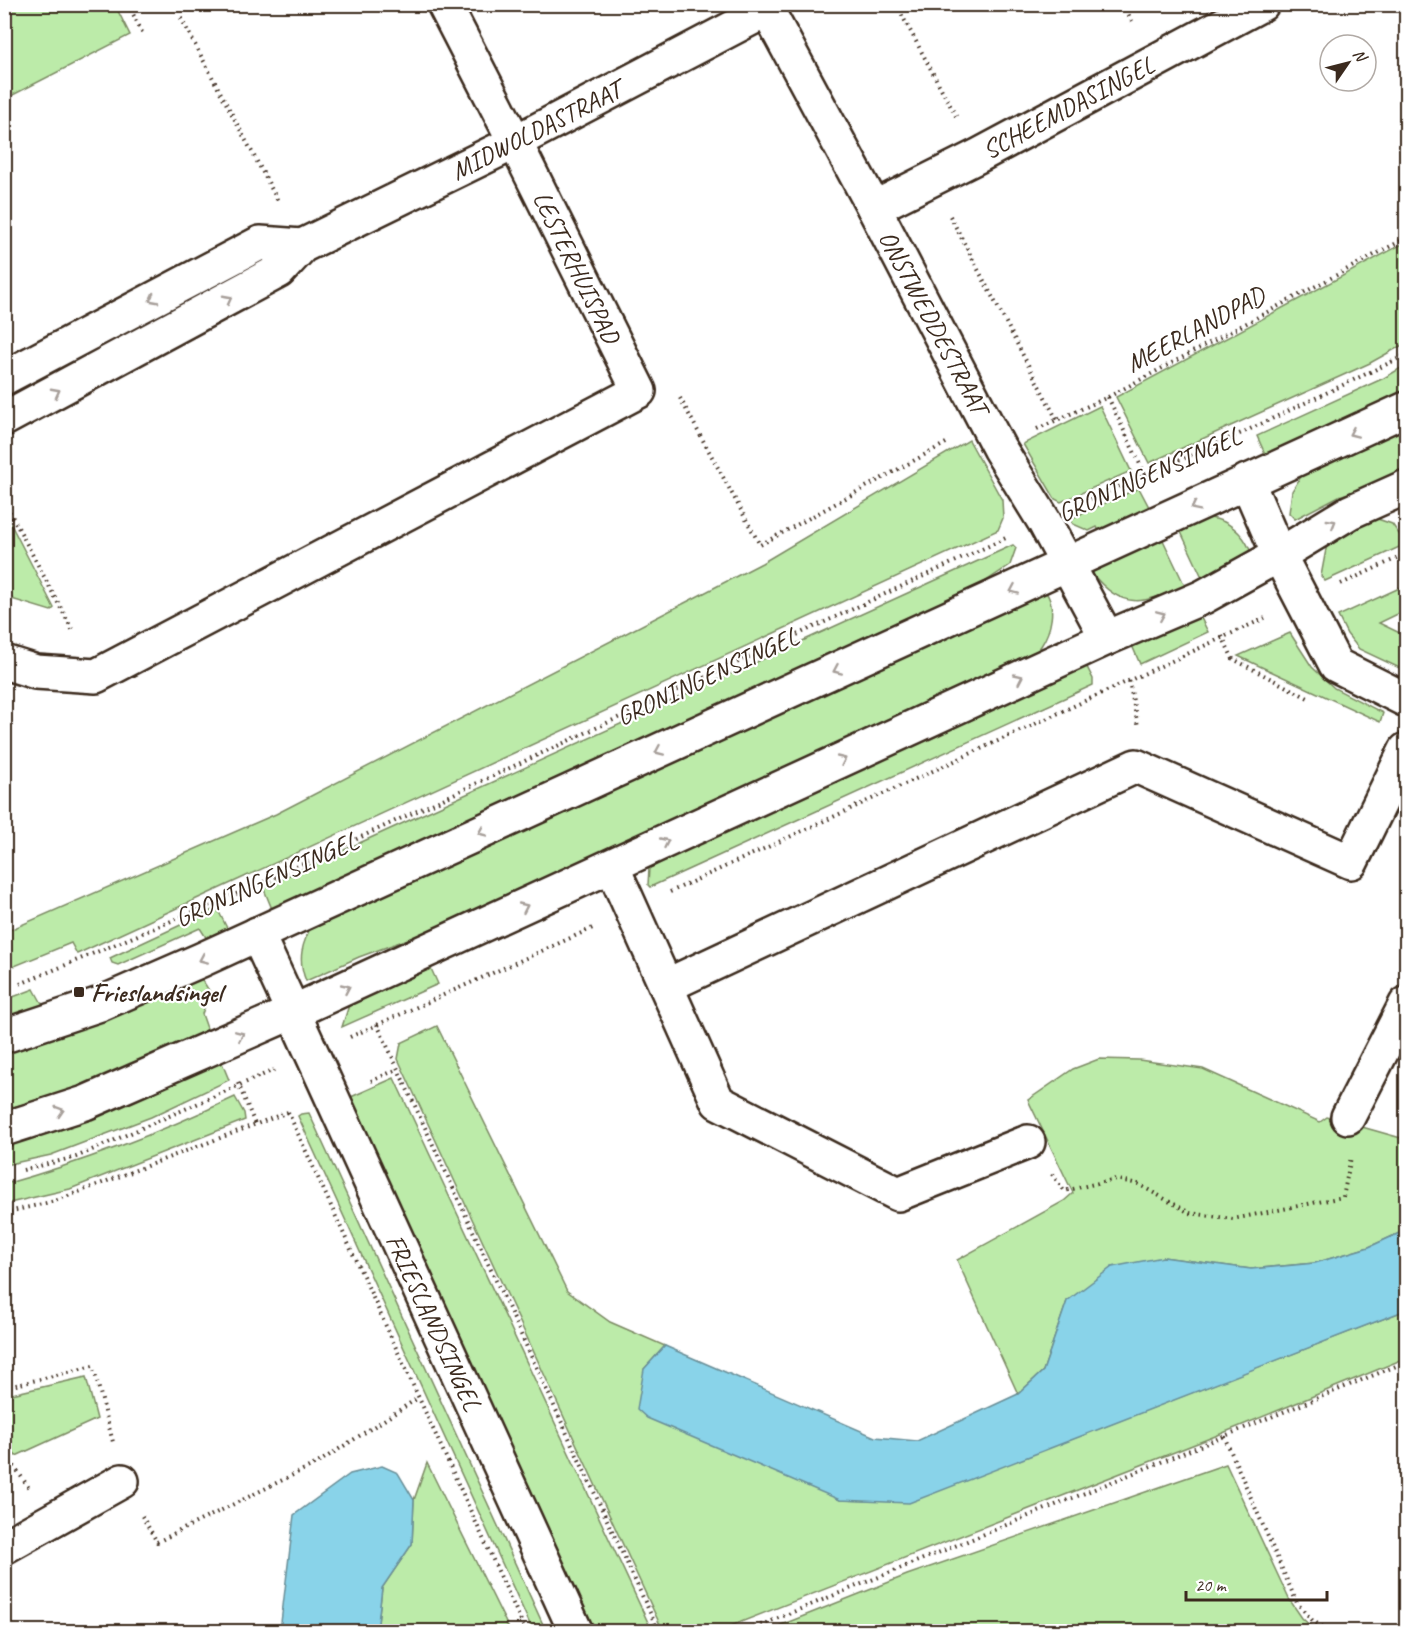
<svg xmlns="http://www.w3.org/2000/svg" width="1411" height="1636" font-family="Caveat,sans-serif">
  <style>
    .green { fill: #bceba9; stroke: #7c8a64; stroke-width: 1.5 }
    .water { fill: #89d3e9; stroke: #6a8f98; stroke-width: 1.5 }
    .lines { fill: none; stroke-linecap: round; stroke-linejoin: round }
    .street-casing { stroke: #3b2a1e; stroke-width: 38 }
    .secondary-casing { stroke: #3b2a1e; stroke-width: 38 }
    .path { stroke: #3b2a1e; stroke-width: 4; stroke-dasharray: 1.5 4.5; stroke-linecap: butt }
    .street { stroke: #fff; stroke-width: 33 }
    .secondary { stroke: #fff; stroke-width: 33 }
    .oneway { stroke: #a79f9a }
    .poi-dot { fill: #3b2a1e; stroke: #fff; stroke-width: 2 }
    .labels { text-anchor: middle; stroke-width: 4.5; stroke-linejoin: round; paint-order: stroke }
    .street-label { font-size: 26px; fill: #3b2a1e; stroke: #fff }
    .poi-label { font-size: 26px; font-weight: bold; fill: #3b2a1e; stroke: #fff; text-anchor: start }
  </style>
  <rect width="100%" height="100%" fill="#fff"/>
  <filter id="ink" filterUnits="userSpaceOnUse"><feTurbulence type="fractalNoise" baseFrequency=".0167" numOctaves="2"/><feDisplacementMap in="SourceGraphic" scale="12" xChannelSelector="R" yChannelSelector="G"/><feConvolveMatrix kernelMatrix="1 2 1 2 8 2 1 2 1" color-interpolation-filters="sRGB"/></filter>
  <g filter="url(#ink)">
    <!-- green -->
    <g class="green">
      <polygon points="5,4 115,5 130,35 5,99"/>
      <polygon points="1406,242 1406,343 1370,363 1149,463 1116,397"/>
      <polygon points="1406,365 1406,392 1266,456 1257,436 1384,378"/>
      <polygon points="1100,406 1131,471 1061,502 1055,499 1023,444"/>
      <polygon points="1406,422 1406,471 1372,486 1339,496 1295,519 1289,513 1292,491 1303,473"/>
      <polygon points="969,440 1002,500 1003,518 998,530 77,954 71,943 5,970 5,928 10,930 276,814 762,563"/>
      <polygon points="1139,488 1150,509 1100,533 1097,527 1089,531 1073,524 1071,521 1072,518"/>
      <polygon points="4,511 54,608 51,611 5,597"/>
      <polygon points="1369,516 1392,524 1399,534 1406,530 1406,544 1325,581 1321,576 1327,544 1341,537"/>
      <path d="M 1210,518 C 1228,520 1243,533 1250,550 L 1247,555 L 1204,576 L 1201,575 L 1181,532 L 1202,520 Z"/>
      <path d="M 1162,538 L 1185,586 C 1142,604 1123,612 1090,571 Z"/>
      <polygon points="1013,545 1016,548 1010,565 974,589 272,909 263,887"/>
      <polygon points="1406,585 1406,610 1379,623 1406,636 1406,671 1359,649 1347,634 1338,616"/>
      <path d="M 1045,591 C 1057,606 1051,631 1041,646 C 1037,652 1029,658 1024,663 L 466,918 L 359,957 L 306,981 C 297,959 302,943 313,923 Z"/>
      <polygon points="1198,612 1208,632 1140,664 1131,643"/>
      <polygon points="1290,633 1312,667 1334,688 1383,713 1380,722 1238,656"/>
      <polygon points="1085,663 1093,679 1093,685 650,887 648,885 649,868 656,865 654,861"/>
      <polygon points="217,908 228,930 207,939 200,928 118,965 112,963 110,958"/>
      <polygon points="429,964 438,984 342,1027 349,1005"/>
      <path d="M 201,978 L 210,992 L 202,1014 L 209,1034 C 142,1063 76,1092 5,1109 L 4,1053 L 18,1050 Z"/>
      <polygon points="34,989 45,1009 5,1023 5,1000"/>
      <polygon points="437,1026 567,1291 610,1322 665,1346 644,1369 840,1500 909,1502 1406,1310 1406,1358 1218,1435 718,1631 663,1631 398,1059 401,1043"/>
      <polygon points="220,1058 229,1080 151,1117 51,1155 5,1165 5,1139"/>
      <polygon points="1099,1059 1139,1060 1203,1069 1320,1122 1327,1117 1401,1138 1406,1127 1406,1230 1369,1247 1315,1263 1251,1269 1163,1257 1067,1301 1043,1371 1018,1394 957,1260 1064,1201 1073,1193 1028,1100 1073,1069"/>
      <polygon points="394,1078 652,1631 594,1631 351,1097"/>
      <path d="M 235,1097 L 244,1113 L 245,1120 L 70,1189 L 5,1204 L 5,1184 C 84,1162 161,1132 235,1097 Z"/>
      <polygon points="309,1113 546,1631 533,1631 298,1116 301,1114"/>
      <polygon points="86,1377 97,1419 16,1456 5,1443 5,1405 12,1394"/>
      <polygon points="427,1463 510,1631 377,1632 382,1588 412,1544 414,1500"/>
      <polygon points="1226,1464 1289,1599 1302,1618 1316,1631 766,1631 907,1575"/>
    </g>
    <!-- water -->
    <g class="water">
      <polygon points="1406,1230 1406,1310 909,1503 840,1500 647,1418 637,1409 644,1369 665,1346 875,1437 917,1441 1018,1394 1043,1371 1067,1301 1112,1267 1163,1257 1251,1269 1315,1263 1369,1247"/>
      <polygon points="382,1466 398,1473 414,1500 412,1544 382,1588 377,1631 280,1631 294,1515 350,1474"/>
    </g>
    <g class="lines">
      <defs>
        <g id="street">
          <polyline points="764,4 874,208 999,448 1044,521 1107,638"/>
          <polyline points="874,208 978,156 1262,4"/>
          <polyline points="4,378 260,243 302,246"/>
          <polyline points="4,419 279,271 302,246 515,142 767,10"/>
          <polyline points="1247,481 1279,555 1336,665 1406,700"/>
          <polyline points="4,662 36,672 96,676 639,391 515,142 444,4"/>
          <polyline points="612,866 718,1102 898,1194 1028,1142"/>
          <polyline points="666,986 1136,766 1351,862 1406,750"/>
          <polyline points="293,1012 576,1632"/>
          <polyline points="1348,1117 1406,1004"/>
          <polyline points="4,1547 122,1481"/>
        </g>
        <g id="secondary">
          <polyline points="257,934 293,1012"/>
          <polyline points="4,1036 100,1004 201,960 1406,409"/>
          <polyline points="4,1129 85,1103 293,1012 1107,638 1203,597 1279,555 1350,512 1406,487"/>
        </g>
      </defs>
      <!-- street casing -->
      <use href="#street" class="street-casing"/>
      <!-- secondary casing -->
      <use href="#secondary" class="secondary-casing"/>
      <!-- path -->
      <g class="path">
        <polyline points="128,4 144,36"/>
        <polyline points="896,4 958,120"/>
        <polyline points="1123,4 1134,25"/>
        <polyline points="181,18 279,203"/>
        <polyline points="950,216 1057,420"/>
        <polyline points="1108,397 1149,483"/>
        <polyline points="680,398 760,545 948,442"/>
        <polyline points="1037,429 1108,397 1406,238"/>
        <polyline points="4,501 74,633"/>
        <polyline points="1080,504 1244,432 1406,355"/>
        <polyline points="1341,584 1406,554"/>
        <polyline points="1222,636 1233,659 1310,699"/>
        <polyline points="1129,681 1138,726"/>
        <polyline points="670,892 1265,618"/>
        <polyline points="20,984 253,887 1008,537"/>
        <polyline points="377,1024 659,1632"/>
        <polyline points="350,1037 595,927"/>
        <polyline points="371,1081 398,1069"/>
        <polyline points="238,1083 255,1124"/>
        <polyline points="288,1112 526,1632"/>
        <polyline points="23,1170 76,1157 274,1070"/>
        <polyline points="1052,1174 1064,1191 1116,1179 1138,1184 1190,1213 1233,1219 1343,1197 1351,1157"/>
        <polyline points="4,1213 55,1201 288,1112"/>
        <polyline points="4,1388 93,1366 113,1442"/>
        <polyline points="1224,1436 1297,1603 1313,1621 1331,1632"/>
        <polyline points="4,1451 29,1488"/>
        <polyline points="142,1516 157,1542 319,1462 418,1398"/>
        <polyline points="744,1632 1406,1362"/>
      </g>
      <!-- street -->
      <use href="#street" class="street"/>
      <!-- secondary -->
      <use href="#secondary" class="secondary"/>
    </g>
    <!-- one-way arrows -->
    <defs><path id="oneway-chevron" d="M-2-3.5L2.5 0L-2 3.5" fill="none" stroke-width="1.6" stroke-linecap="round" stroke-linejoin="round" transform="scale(1.5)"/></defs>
    <g class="oneway">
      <use href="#oneway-chevron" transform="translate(153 299) rotate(152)"/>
      <use href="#oneway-chevron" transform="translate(228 299) rotate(-28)"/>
      <use href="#oneway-chevron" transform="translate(56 392) rotate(-28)"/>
      <use href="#oneway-chevron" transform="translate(1353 433) rotate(156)"/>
      <use href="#oneway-chevron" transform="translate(1195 507) rotate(154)"/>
      <use href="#oneway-chevron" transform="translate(1332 523) rotate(-31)"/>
      <use href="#oneway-chevron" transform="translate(1014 590) rotate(156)"/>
      <use href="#oneway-chevron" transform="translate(1161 615) rotate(-23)"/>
      <use href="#oneway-chevron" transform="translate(837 670) rotate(156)"/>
      <use href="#oneway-chevron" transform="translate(1019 678) rotate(-25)"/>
      <use href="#oneway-chevron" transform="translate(659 751) rotate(156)"/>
      <use href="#oneway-chevron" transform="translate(842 760) rotate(-25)"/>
      <use href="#oneway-chevron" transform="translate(482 832) rotate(156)"/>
      <use href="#oneway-chevron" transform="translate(665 842) rotate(-25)"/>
      <use href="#oneway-chevron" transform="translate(524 907) rotate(-25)"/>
      <use href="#oneway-chevron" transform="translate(203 959) rotate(156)"/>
      <use href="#oneway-chevron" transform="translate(346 988) rotate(-25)"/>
      <use href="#oneway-chevron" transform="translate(240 1035) rotate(-23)"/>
      <use href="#oneway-chevron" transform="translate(60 1111) rotate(-18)"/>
    </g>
  </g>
  <!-- markers -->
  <rect class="poi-dot" x="73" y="986" width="12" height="12" rx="3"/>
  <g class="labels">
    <!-- street labels -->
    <g class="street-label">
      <text transform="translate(1068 107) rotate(-28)" y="9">SCHEEMDASINGEL</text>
      <text transform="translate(536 130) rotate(-27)" y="9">MIDWOLDASTRAAT</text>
      <text transform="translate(577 267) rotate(64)" y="9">LESTERHUISPAD</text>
      <text transform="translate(934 322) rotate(62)" y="9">ONSTWEDDESTRAAT</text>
      <text transform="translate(1195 329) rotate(-28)" y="9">MEERLANDPAD</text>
      <text transform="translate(1149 474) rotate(-24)" y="9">GRONINGENSINGEL</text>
      <text transform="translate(707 676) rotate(-25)" y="9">GRONINGENSINGEL</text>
      <text transform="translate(266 879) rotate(-24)" y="9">GRONINGENSINGEL</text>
      <text transform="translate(434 1322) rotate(65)" y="9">FRIESLANDSINGEL</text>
    </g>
    <!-- poi labels -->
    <g class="poi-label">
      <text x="91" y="1001">Frieslandsingel</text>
    </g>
  </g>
  <!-- margin -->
  <rect width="1411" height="1636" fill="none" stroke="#fff" stroke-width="24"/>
  <rect x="12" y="12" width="1387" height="1612" fill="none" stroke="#3b2a1e" stroke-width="2" filter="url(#ink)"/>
  <!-- north arrow -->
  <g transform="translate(1348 63) rotate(55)"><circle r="28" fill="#ffffff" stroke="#b1aaa5" stroke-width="1.5"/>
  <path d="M0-4.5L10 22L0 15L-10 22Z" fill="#3b2a1e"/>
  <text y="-9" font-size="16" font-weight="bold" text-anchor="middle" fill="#3b2a1e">N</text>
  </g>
  <!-- scale -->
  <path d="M1186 1591v9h141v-9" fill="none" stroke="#3b2a1e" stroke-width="3"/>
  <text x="1195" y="1591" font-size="18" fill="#3b2a1e" stroke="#ffffff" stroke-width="4.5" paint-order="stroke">20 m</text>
</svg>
